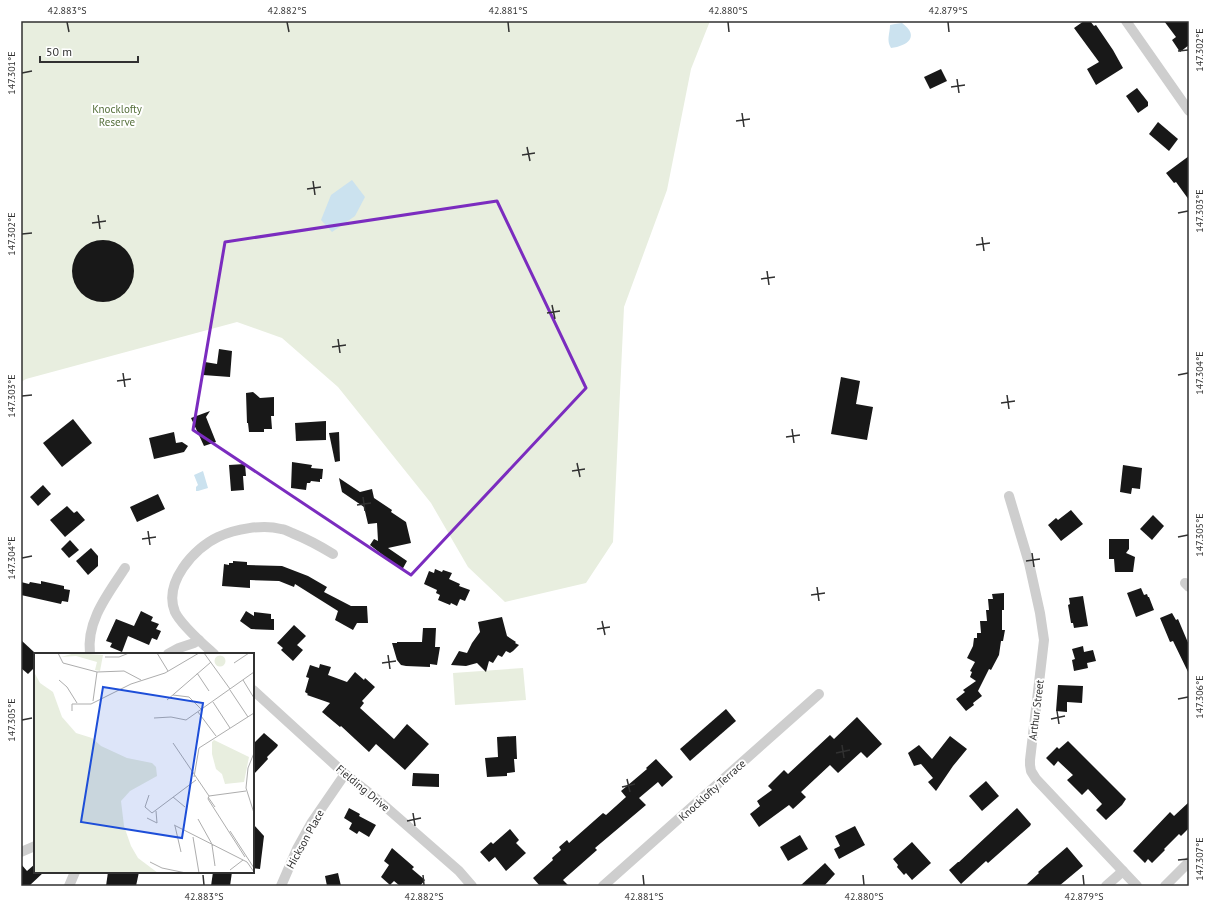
<svg xmlns="http://www.w3.org/2000/svg" width="1210" height="907" font-family="'PT Sans',sans-serif">
  <style>
    .green { fill: #e8eedf }
    .water { fill: #cbe2ef }
    .building { fill: #181818 }
    .lines { fill: none; stroke-linecap: round; stroke-linejoin: round }
    .minor { stroke: #cecece; stroke-width: 10 }
    .marked { fill: none; stroke: #7b2cbf; stroke-width: 3; stroke-linejoin: round }
    .ticks { fill: none; stroke: #313131; stroke-width: 1.5 }
    .labels { text-anchor: middle; stroke-width: 4; stroke-linejoin: round; paint-order: stroke }
    .park-label { font-size: 11px; fill: #56703c; stroke: #fff }
    .street-label { font-size: 11px; fill: #313131; stroke: #fff }
    .inset-road { fill: none; stroke: #adadad; stroke-width: 1 }
    .view { fill: #1d4ed8; fill-opacity: 0.15; stroke: #1d4ed8; stroke-width: 2 }
    .inset-edge { fill: none; stroke: #313131; stroke-width: 2 }
    .neatline { fill: none; stroke: #313131; stroke-width: 1.5 }
    .ticks-label { font-size: 10px; text-anchor: middle; fill: #313131 }
  </style>
  <rect width="100%" height="100%" fill="#fff"/>
  <!-- green -->
  <g class="green">
    <polygon points="21,21 710,21 691,69 667,190 624,307 613,542 586,583 505,602 468,567 431,503 338,387 282,338 237,322 26,379 21,382"/>
    <polygon points="523,668 526,700 455,705 453,673"/>
  </g>
  <!-- water -->
  <g class="water">
    <path d="M 902,23 C 920,36 908,46 891,48 C 886,40 890,34 890,25 L 895,24 Z"/>
    <polygon points="352,180 365,197 355,216 332,232 321,220 331,195"/>
    <polygon points="203,471 208,488 198,491 196,491 196,487 198,485 194,475"/>
  </g>
  <!-- building -->
  <g class="building">
    <polygon points="1084,21 1090,21 1094,26 1096,25 1113,50 1123,68 1096,85 1087,69 1099,62 1074,28"/>
    <polygon points="1164,21 1189,21 1189,45 1180,52 1172,40 1176,37"/>
    <polygon points="941,69 947,81 930,89 924,77"/>
    <polygon points="1137,88 1148,102 1148,106 1138,113 1126,96"/>
    <polygon points="1158,122 1178,139 1169,151 1149,134"/>
    <polygon points="1189,156 1189,200 1176,182 1174,183 1166,173"/>
    <circle cx="103" cy="271" r="31"/>
    <polygon points="219,349 232,351 230,377 203,375 205,362 217,364"/>
    <polygon points="841,377 860,381 856,404 873,407 867,440 831,434"/>
    <polygon points="253,392 260,398 274,397 274,416 271,416 272,429 264,429 264,432 249,432 248,423 247,423 246,393"/>
    <polygon points="210,411 206,417 216,442 204,446 191,418"/>
    <polygon points="73,419 92,443 62,467 43,443"/>
    <polygon points="326,421 326,440 296,441 295,423"/>
    <polygon points="174,432 176,443 182,442 188,446 184,452 154,459 149,438"/>
    <polygon points="339,432 340,461 335,462 329,433"/>
    <polygon points="292,462 312,465 311,468 323,469 322,479 320,479 320,482 311,481 310,483 307,483 306,490 291,488"/>
    <polygon points="245,464 246,476 243,476 244,490 231,491 229,465"/>
    <polygon points="1123,465 1142,468 1140,489 1132,488 1131,494 1120,492"/>
    <polygon points="339,478 360,492 372,489 374,498 392,510 391,512 406,522 411,543 388,548 407,561 402,570 370,545 374,539 378,541 377,523 368,524 364,507 342,492"/>
    <polygon points="43,485 51,494 38,506 30,497"/>
    <polygon points="158,494 165,509 137,522 130,507"/>
    <polygon points="67,506 74,513 77,511 85,520 65,537 50,520"/>
    <polygon points="1071,510 1083,524 1061,541 1048,525 1056,518 1058,520"/>
    <polygon points="1153,515 1164,526 1152,540 1140,529"/>
    <polygon points="1109,539 1129,539 1129,549 1126,553 1135,557 1133,572 1115,572 1114,559 1109,559"/>
    <polygon points="70,540 79,550 69,558 61,549"/>
    <polygon points="91,548 98,556 98,566 88,575 76,561"/>
    <polygon points="233,561 247,562 247,565 282,566 308,576 327,587 324,592 351,606 367,606 368,623 357,623 353,630 335,620 338,611 295,584 294,587 279,581 250,580 250,588 222,586 224,564 229,565 229,563 233,563"/>
    <polygon points="435,569 442,572 443,570 452,573 449,579 460,584 459,586 470,590 465,601 460,599 457,606 451,603 450,605 438,600 440,595 436,593 437,590 424,584 429,571 434,573"/>
    <polygon points="41,581 64,586 64,589 70,590 68,602 62,601 61,604 21,595 21,582 29,584 30,582 41,584"/>
    <polygon points="1141,588 1144,595 1147,594 1148,597 1149,597 1154,610 1136,617 1127,593"/>
    <polygon points="1004,593 1004,610 1002,610 1002,630 1005,630 1003,641 1001,641 999,655 991,670 989,669 978,691 982,696 973,703 974,705 966,711 956,699 965,692 963,690 976,681 970,677 972,672 970,671 975,662 967,658 973,646 974,638 977,638 977,633 981,633 980,621 987,621 986,610 989,610 988,599 993,599 992,594"/>
    <polygon points="1083,596 1088,626 1074,628 1073,623 1071,623 1068,605 1070,604 1069,598"/>
    <polygon points="141,611 153,617 151,621 159,624 156,629 161,631 157,640 152,638 149,645 128,636 122,652 110,647 112,643 106,641 116,619 134,626"/>
    <polygon points="246,611 254,616 254,612 271,614 271,619 274,619 274,630 251,629 240,621"/>
    <polygon points="1172,613 1176,620 1178,619 1189,645 1189,674 1173,641 1170,642 1160,618"/>
    <polygon points="502,617 507,636 516,642 515,643 519,645 513,651 510,653 506,651 502,657 498,655 493,663 489,661 486,672 477,663 466,666 451,665 459,651 467,653 472,643 480,632 478,622"/>
    <polygon points="294,625 306,636 297,645 303,650 293,661 281,650 283,648 277,643"/>
    <polygon points="423,628 436,628 435,647 440,647 437,665 430,664 430,667 406,666 401,665 397,660 392,643 397,643 397,642 422,642"/>
    <polygon points="21,640 35,653 35,667 28,674 21,668"/>
    <polygon points="1083,646 1084,652 1093,650 1096,661 1087,663 1088,668 1074,671 1072,660 1075,659 1072,649"/>
    <polygon points="320,664 331,667 328,675 347,682 355,672 364,680 365,678 375,687 362,701 364,703 360,708 394,739 407,724 429,744 405,770 376,744 369,752 341,726 340,727 322,712 330,703 307,695 308,694 305,692 309,678 306,677 310,665 319,668"/>
    <polygon points="1058,685 1083,686 1082,703 1067,702 1067,712 1056,711"/>
    <polygon points="726,709 736,721 690,761 680,749"/>
    <polygon points="857,717 882,744 867,758 861,752 838,773 830,765 801,792 806,797 793,809 789,805 759,827 750,814 760,806 757,801 772,790 768,786 784,770 788,774 830,735 834,739"/>
    <polygon points="264,733 278,745 277,747 267,757 268,759 253,775 253,744"/>
    <polygon points="516,736 517,759 514,759 515,772 507,773 507,776 487,777 485,758 498,757 497,737"/>
    <polygon points="950,736 967,749 953,766 936,791 928,782 933,778 921,764 914,766 908,753 919,745 932,759"/>
    <polygon points="1068,741 1126,799 1122,805 1106,820 1096,810 1102,804 1088,789 1082,795 1067,780 1073,775 1058,761 1054,766 1046,758 1057,747 1059,749"/>
    <polygon points="656,759 673,777 662,787 658,782 639,798 646,805 595,848 597,850 563,880 569,886 540,886 533,878 553,860 552,858 561,850 559,847 567,840 569,843 603,813 606,815 626,797 621,791 647,769 646,768"/>
    <polygon points="413,773 439,774 439,787 412,786"/>
    <polygon points="986,781 999,796 982,811 969,796"/>
    <polygon points="1189,802 1189,828 1181,836 1179,834 1164,849 1165,850 1152,863 1148,859 1145,863 1133,851 1170,812 1174,816"/>
    <polygon points="349,808 360,814 359,816 376,825 369,837 359,831 357,834 349,829 352,823 344,818"/>
    <polygon points="1017,808 1031,824 1030,826 988,863 986,861 961,884 949,870 958,862 959,862"/>
    <polygon points="253,824 264,836 260,869 253,868"/>
    <polygon points="855,826 865,845 839,859 834,849 840,846 835,836"/>
    <polygon points="510,829 519,840 516,843 526,853 506,871 495,857 489,862 480,852 491,842 493,844"/>
    <polygon points="800,835 808,849 788,861 780,847"/>
    <polygon points="912,842 931,863 912,880 906,873 904,875 897,867 898,865 893,859"/>
    <polygon points="1067,847 1083,866 1059,886 1025,886 1039,873 1038,872"/>
    <polygon points="392,848 414,867 412,869 425,880 420,886 400,886 394,881 390,885 381,877 389,865 384,861"/>
    <polygon points="825,863 835,874 824,886 800,886"/>
    <polygon points="21,864 27,871 35,864 35,872 44,872 29,886 21,886"/>
    <polygon points="108,872 139,872 136,886 106,886"/>
    <polygon points="213,872 232,872 230,886 211,886"/>
    <polygon points="338,873 341,886 327,886 325,876"/>
  </g>
  <g class="lines">
    <!-- minor -->
    <g class="minor">
      <polyline points="1126,21 1189,111"/>
      <polyline points="1009,496 1029,563 1040,613 1044,640 1030,760 1030,765 1031,771 1036,779 1137,886"/>
      <polyline points="1185,583 1189,587"/>
      <path d="M 90,654 C 86,621 108,594 125,568"/>
      <polyline points="168,654 179,648 194,643 199,640"/>
      <path d="M 214,654 C 203,644 181,625 175,612 C 163,583 194,548 218,537 C 235,529 263,524 281,529 C 285,529 289,532 292,533 C 307,539 320,546 333,554"/>
      <polyline points="253,690 345,774 379,801 459,871 472,886"/>
      <polyline points="21,852 35,846"/>
      <polyline points="69,886 75,872"/>
      <polyline points="281,886 297,849 312,822 345,774"/>
      <polyline points="603,886 819,694"/>
      <polyline points="1106,886 1123,871"/>
      <polyline points="1165,886 1189,862"/>
    </g>
  </g>
  <!-- marked area -->
  <path class="marked" d="M 497,201 L 586,388 L 411,575 L 193,430 L 225,242 Z"/>
  <!-- ticks -->
  <path class="ticks" d="M 67,22 L 69,32M 287,22 L 289,32M 508,22 L 509,32M 728,22 L 729,32M 948,22 L 949,32M 1178,51 L 1188,50M 22,73 L 32,71M 957,79 L 959,93M 951,87 L 965,85M 742,113 L 744,127M 736,121 L 750,119M 527,147 L 530,161M 522,155 L 535,153M 313,181 L 315,195M 307,189 L 321,187M 1178,213 L 1188,211M 98,215 L 100,229M 92,223 L 106,221M 22,234 L 32,233M 982,237 L 984,251M 976,245 L 990,243M 767,271 L 769,285M 761,279 L 775,277M 552,305 L 555,319M 547,313 L 560,311M 338,339 L 340,353M 332,347 L 346,345M 123,373 L 125,387M 1178,375 L 1188,373M 117,381 L 131,379M 1007,395 L 1009,409M 22,396 L 32,395M 1001,403 L 1015,401M 792,429 L 794,443M 786,437 L 800,435M 577,463 L 580,477M 572,471 L 585,469M 363,497 L 365,511M 357,505 L 371,503M 148,531 L 150,545M 1178,537 L 1188,535M 142,539 L 156,537M 1032,553 L 1034,567M 22,558 L 32,556M 1026,561 L 1040,559M 817,587 L 819,601M 811,595 L 825,593M 602,621 L 605,635M 597,629 L 610,627M 388,655 L 390,669M 382,663 L 396,661M 1178,699 L 1188,697M 1057,711 L 1059,724M 1051,719 L 1065,716M 22,720 L 32,718M 842,745 L 844,758M 836,753 L 850,750M 627,779 L 630,792M 622,787 L 635,784M 413,813 L 415,826M 407,821 L 421,818M 1178,860 L 1188,859M 203,875 L 204,885M 423,875 L 424,885M 643,875 L 644,885M 863,875 L 864,885M 1083,875 L 1084,885"/>
  <g class="labels">
    <!-- park labels -->
    <g class="park-label">
      <text x="117" y="113">Knocklofty<tspan x="117" dy="13">Reserve</tspan></text>
    </g>
    <!-- street labels -->
    <g class="street-label">
      <text transform="translate(1036 710) rotate(-83)" y="4">Arthur Street</text>
      <text transform="translate(363 788) rotate(40)" y="4">Fielding Drive</text>
      <text transform="translate(712 790) rotate(-42)" y="4">Knocklofty Terrace</text>
      <text transform="translate(305 839) rotate(-61)" y="4">Hickson Place</text>
    </g>
  </g>
  <!-- overview -->
  <g transform="translate(34 653)">
    <rect width="220" height="220" fill="#fff"/>
    <path d="M 41,0 L 69,2 L 66,18 L 61,17 L 63,9 L 42,3 L 27,4 ZM180.5 8a5.5 5.5 0 1 1 11 0a5.5 5.5 0 1 1-11 0ZM 0,19 L 6,30 L 19,39 L 28,64 L 42,80 L 58,85 L 67,93 L 93,105 L 118,110 L 122,114 L 123,123 L 96,138 L 87,148 L 90,173 L 97,193 L 104,205 L 124,220 L 0,220 ZM 180,87 L 215,104 L 210,129 L 191,131 L 188,121 L 182,116 L 178,101 L 178,89 Z" fill="#e8eedf"/>
    <path class="inset-road" d="M 24,0 L 29,10 L 63,19M 123,0 L 134,18M 170,0 L 196,36M 71,4 L 85,4 L 95,0M 200,10 L 215,0M 163,20 L 175,38M 25,27 L 33,34 L 43,50M 209,27 L 220,45M 196,37 L 214,64M 139,42 L 155,44 L 168,57M 133,47 L 177,9M 59,48 L 63,19 L 90,18 L 107,27M 179,49 L 196,75M 38,58 L 38,51 L 57,51 L 97,31 L 131,20 L 165,0M 164,59 L 182,83M 120,65 L 137,64 L 152,67 L 220,19M 139,90 L 175,143 L 174,146 L 211,204M 220,100 L 214,115 L 212,135 L 220,160M 160,124 L 165,95 L 220,60M 115,142 L 111,154 L 118,160 L 162,127M 175,143 L 212,138M 139,144 L 151,154M 174,144 L 181,154M 113,165 L 123,170 L 122,158M 164,166 L 179,193M 140,172 L 213,209 L 220,219M 141,173 L 147,199M 196,178 L 220,215M 159,184 L 165,220M 178,192 L 181,213M 116,209 L 128,215 L 152,220M 196,217 L 209,207"/>
    <path class="view" d="M 69,34 L 169,50 L 148,185 L 47,169 Z"/>
    <rect width="220" height="220" class="inset-edge"/>
  </g>
  <!-- border -->
  <rect width="1210" height="907" fill="none" stroke="#ffffff" stroke-width="44"/>
  <!-- scale -->
  <path d="M40 56v6h98v-6" fill="none" stroke="#313131" stroke-width="2"/>
  <text x="46" y="56" font-size="12" fill="#313131" stroke="#ffffff" stroke-width="3" paint-order="stroke">50 m</text>
  <rect x="22" y="22" width="1166" height="863" class="neatline"/>
  <g class="ticks-label">
    <text x="67" y="14">42.883°S</text>
    <text x="287" y="14">42.882°S</text>
    <text x="508" y="14">42.881°S</text>
    <text x="728" y="14">42.880°S</text>
    <text x="948" y="14">42.879°S</text>
    <text transform="translate(1199 50) rotate(-90)" y="4">147.302°E</text>
    <text transform="translate(11 73) rotate(-90)" y="4">147.301°E</text>
    <text transform="translate(1199 211) rotate(-90)" y="4">147.303°E</text>
    <text transform="translate(11 234) rotate(-90)" y="4">147.302°E</text>
    <text transform="translate(1199 373) rotate(-90)" y="4">147.304°E</text>
    <text transform="translate(11 396) rotate(-90)" y="4">147.303°E</text>
    <text transform="translate(1199 535) rotate(-90)" y="4">147.305°E</text>
    <text transform="translate(11 558) rotate(-90)" y="4">147.304°E</text>
    <text transform="translate(1199 697) rotate(-90)" y="4">147.306°E</text>
    <text transform="translate(11 720) rotate(-90)" y="4">147.305°E</text>
    <text transform="translate(1199 859) rotate(-90)" y="4">147.307°E</text>
    <text x="204" y="900">42.883°S</text>
    <text x="424" y="900">42.882°S</text>
    <text x="644" y="900">42.881°S</text>
    <text x="864" y="900">42.880°S</text>
    <text x="1084" y="900">42.879°S</text>
  </g>
</svg>
